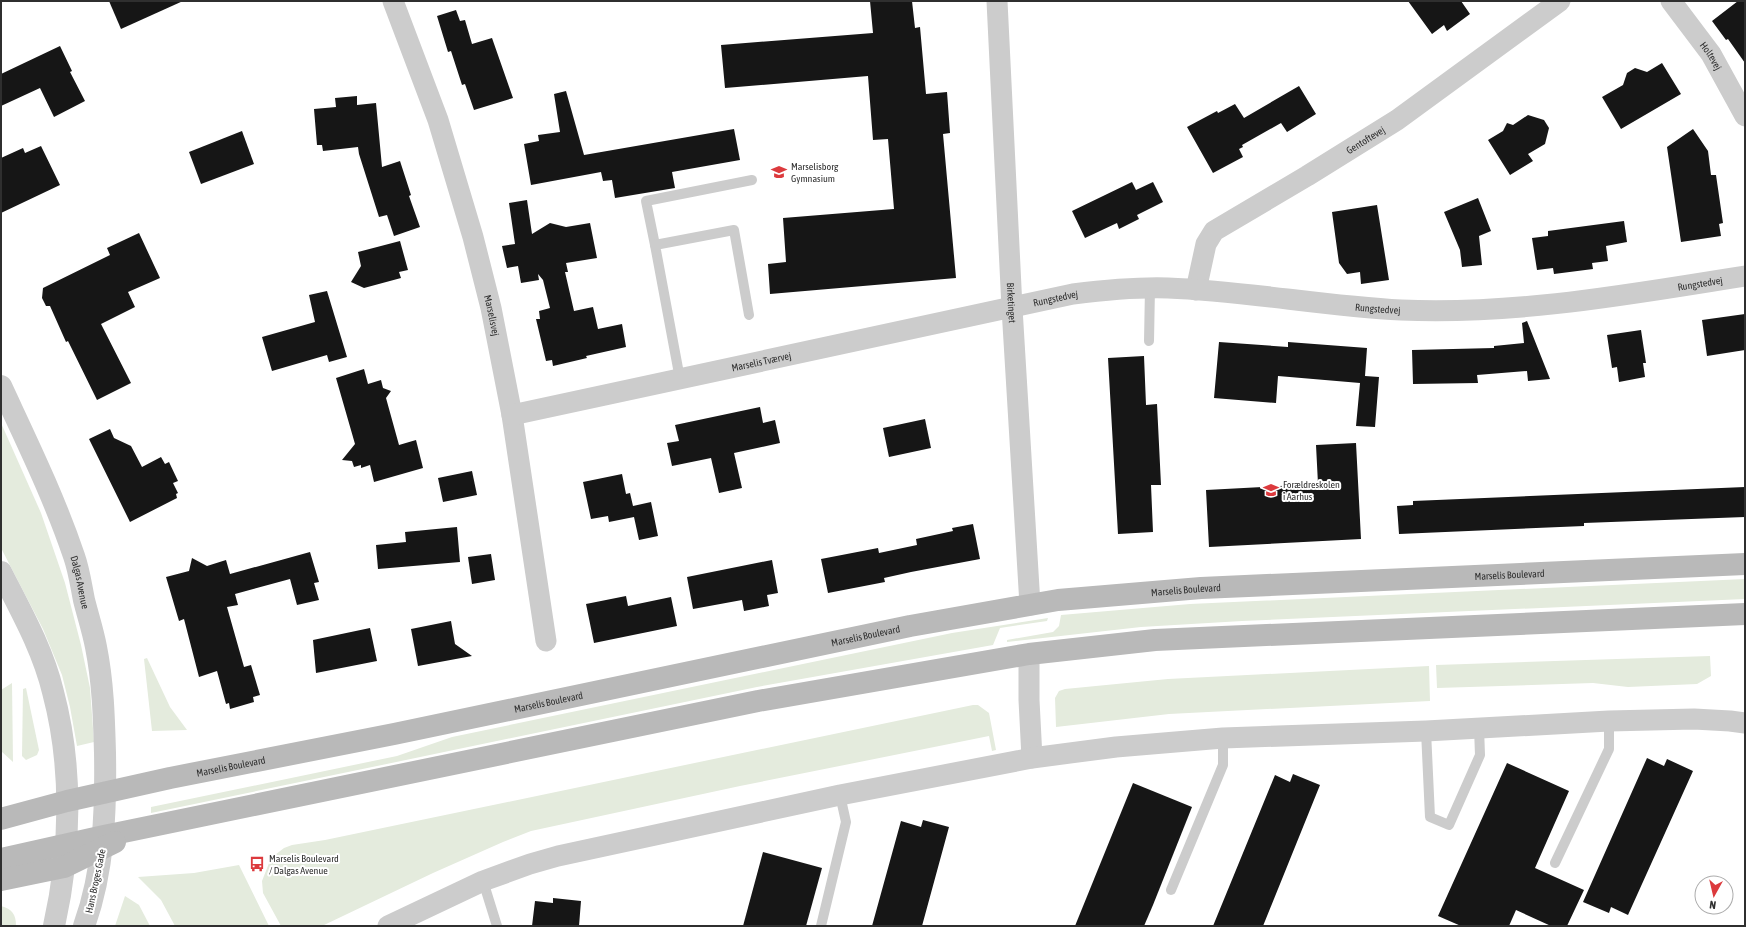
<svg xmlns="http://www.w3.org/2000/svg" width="1746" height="927" font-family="'Asap Condensed',sans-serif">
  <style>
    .green { fill: #e4ebdd }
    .building { fill: #161616 }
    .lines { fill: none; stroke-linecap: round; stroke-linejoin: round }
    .service { stroke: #ccc; stroke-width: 10 }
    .minor { stroke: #ccc; stroke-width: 21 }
    .tertiary { stroke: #ccc; stroke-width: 22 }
    .secondary { stroke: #b9b9b9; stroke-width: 22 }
    .labels { text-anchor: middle; stroke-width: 4; stroke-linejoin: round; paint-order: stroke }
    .street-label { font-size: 10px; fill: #2f2f2f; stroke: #fff }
    .poi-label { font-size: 10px; fill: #2f2f2f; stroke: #fff; text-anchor: start }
  </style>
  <rect width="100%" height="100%" fill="#fff"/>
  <!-- green -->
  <g class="green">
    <polygon points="1,423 41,513 65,583 81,645 90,688 94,742 77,746 70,707 62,675 43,629 1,548"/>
    <polygon points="1745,579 1745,599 1242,621 1141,627 1007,642 1007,640 1053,632 1059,626 1061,615 1190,604"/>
    <polygon points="1048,618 1047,621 1000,628 993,645 757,687 151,813 151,807 397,756 452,737 952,633"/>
    <polygon points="1710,656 1711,676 1697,684 1628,687 1593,683 1437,688 1436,665"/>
    <polygon points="147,658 170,707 187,730 152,731 144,659"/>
    <polygon points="1429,666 1430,701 1169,714 1056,727 1055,698 1059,691 1065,689 1168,679"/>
    <polygon points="12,683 13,762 1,751 1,690"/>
    <polygon points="26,688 39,750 37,755 26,760 22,756 23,689"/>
    <polygon points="973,705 978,705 989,713 996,750 992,751 989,736 740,786 531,831 503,842 433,873 322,926 281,926 263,893 262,881 271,858 284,848 292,845 325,840"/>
    <polygon points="239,865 269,926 175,926 161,900 138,877 194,873"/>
    <polygon points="125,896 139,905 150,926 115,926"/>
    <path d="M 1,906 C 12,909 16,914 16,926 L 1,926 Z"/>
  </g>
  <!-- building -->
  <g class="building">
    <polygon points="109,1 183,1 121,29"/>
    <polygon points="870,1 912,1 915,28 920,27 926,94 947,92 950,133 943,134 956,278 770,294 768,264 786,262 783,218 894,209 888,139 873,140 868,76 725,88 721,45 873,33"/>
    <polygon points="1408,1 1461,1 1470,14 1447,31 1444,25 1432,34"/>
    <polygon points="1738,1 1745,1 1745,63 1728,39 1726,40 1712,21"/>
    <polygon points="456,10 460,21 465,20 472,44 492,38 513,98 474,110 465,84 462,85 451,51 448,52 437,16"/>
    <polygon points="60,46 72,71 70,72 85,101 54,117 40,88 1,106 1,74"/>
    <polygon points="1662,63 1681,94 1621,129 1602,97 1623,85 1627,73 1635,68 1647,72"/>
    <polygon points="1299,86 1316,114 1287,132 1281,123 1242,145 1243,147 1239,149 1243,157 1213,173 1187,127 1217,111 1218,113 1235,104 1244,118"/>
    <polygon points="566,91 584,155 734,129 740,160 672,172 675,188 615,198 612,180 603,181 601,172 531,185 524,144 539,141 538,135 560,132 554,94"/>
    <polygon points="357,96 357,105 376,103 382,167 400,161 411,195 409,196 420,227 394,236 387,215 379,217 359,154 358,147 323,151 322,145 317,145 314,109 336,107 335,98"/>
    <polygon points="1528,115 1544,120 1549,128 1545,144 1528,154 1533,161 1510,175 1488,140 1503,131 1507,123 1513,125"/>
    <polygon points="1693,129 1708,151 1711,175 1716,175 1723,223 1719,224 1721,236 1681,242 1667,147"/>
    <polygon points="242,131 254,164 201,184 189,152"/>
    <polygon points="41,146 60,185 1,213 1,158 23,148 25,153"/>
    <polygon points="1132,182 1136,190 1153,182 1163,202 1137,215 1139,219 1119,229 1117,223 1085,238 1072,211"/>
    <polygon points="1478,198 1491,231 1479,236 1482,265 1462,267 1460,250 1444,212"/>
    <polygon points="527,200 532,234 550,223 566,227 590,223 597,258 566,263 568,272 565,272 574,311 593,307 598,329 622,324 626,347 586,356 587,358 553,366 552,360 546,361 536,319 540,319 539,311 550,308 543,280 538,274 539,280 521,283 518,266 507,268 502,246 515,244 509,203"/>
    <polygon points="1377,205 1389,280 1361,284 1360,272 1347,274 1339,263 1332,212"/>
    <polygon points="1624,221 1627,242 1606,246 1608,261 1592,263 1593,269 1554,274 1553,268 1537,270 1532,238 1548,236 1548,231"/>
    <polygon points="139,233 160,278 128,292 135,307 101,324 131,383 97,400 68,341 66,342 50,306 46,306 42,298 43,288 110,255 107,248"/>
    <polygon points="400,241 408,270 399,272 401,278 364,288 351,282 361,266 358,252"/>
    <polygon points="327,291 347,357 329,362 327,355 272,371 262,337 315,322 309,295"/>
    <polygon points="1745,314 1745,350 1707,356 1702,320"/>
    <polygon points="1527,321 1550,379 1528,381 1527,371 1477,375 1478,383 1413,384 1412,350 1494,348 1494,346 1524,343 1522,323"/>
    <polygon points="1641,330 1646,363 1643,363 1645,377 1619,382 1617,367 1612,368 1607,335"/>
    <polygon points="1219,342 1288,347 1288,342 1367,348 1365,376 1379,377 1375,427 1356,426 1360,383 1278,376 1276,403 1214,398"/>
    <polygon points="1144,356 1146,405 1157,404 1161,485 1151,485 1153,532 1118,534 1108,358"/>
    <polygon points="364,369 368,384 381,380 383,388 391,391 386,398 399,445 416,440 423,468 374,482 370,465 361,468 361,465 354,467 352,461 342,460 355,444 336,378"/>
    <polygon points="760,407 763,423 775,420 780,443 734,453 742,488 719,493 711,458 672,466 667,443 679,441 675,425"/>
    <polygon points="925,419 931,448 889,457 883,428"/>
    <polygon points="110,429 114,438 131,446 142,467 161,457 165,464 169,462 178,481 173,483 178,493 176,494 177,498 130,522 89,439"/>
    <polygon points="1356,443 1361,539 1209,547 1206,490 1318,484 1316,445"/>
    <polygon points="472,471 477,495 443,502 438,478"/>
    <polygon points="622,474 626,494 630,493 633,506 651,502 658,536 639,540 634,517 609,522 608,516 591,519 583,482"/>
    <polygon points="1745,487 1745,517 1584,523 1584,526 1399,534 1397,506 1413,505 1413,501"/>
    <polygon points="973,524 980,559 911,572 884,578 885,582 828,593 821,559 878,548 879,553 917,545 916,539 953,531 952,528"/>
    <polygon points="457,527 460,562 378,569 376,545 406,542 405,532"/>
    <polygon points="310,552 319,582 314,583 319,600 297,605 290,579 235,594 238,605 227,607 244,667 251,665 260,695 253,697 254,702 230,709 229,703 226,704 217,671 199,677 184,619 179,621 166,577 189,571 192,558 207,566 226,560 230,574"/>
    <polygon points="491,554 495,580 472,584 468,557"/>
    <polygon points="772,560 778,593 767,595 769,606 744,611 742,600 693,609 687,577"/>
    <polygon points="626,596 628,606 671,597 677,626 594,643 586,604"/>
    <polygon points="451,621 455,644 472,656 418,666 411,629"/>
    <polygon points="370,628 377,661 316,673 313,640"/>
    <polygon points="1647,758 1664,766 1667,759 1693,771 1628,915 1611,907 1609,913 1583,902"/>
    <polygon points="1507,763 1569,791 1535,868 1584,890 1567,926 1551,926 1516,910 1509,926 1461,926 1438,916"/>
    <polygon points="1293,774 1320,785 1263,926 1213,926 1275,775 1290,782"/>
    <polygon points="1133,783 1192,807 1153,905 1144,926 1075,926"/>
    <polygon points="923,820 949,827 922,926 872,926 901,821 921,827"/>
    <polygon points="763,852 822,868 806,926 743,926"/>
    <polygon points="553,898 581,901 579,926 532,926 535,901 553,903"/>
  </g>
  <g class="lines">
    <!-- service -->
    <g class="service">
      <polyline points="655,245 646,201 752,180"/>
      <polyline points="1149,341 1150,288"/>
      <polyline points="680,379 655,245 734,230 749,315"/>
      <polyline points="1426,731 1430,817 1449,825 1480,755 1479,728"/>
      <polyline points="1555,863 1609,749 1609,721"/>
      <polyline points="483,881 497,926"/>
      <polyline points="1171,890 1223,765 1223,738"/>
      <polyline points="821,926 846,822 840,795"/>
    </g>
    <!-- minor -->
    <g class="minor">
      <path id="s1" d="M 393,1 L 438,120 L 473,237 L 491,308 L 512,415 L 546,641"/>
      <path id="s2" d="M 997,1 L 1012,308 L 1030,605"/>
      <path id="s3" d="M 1671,1 L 1711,54 L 1745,116"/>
      <path id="s4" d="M 1196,290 L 1206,244 L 1214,231 L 1307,176 L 1397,120 L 1560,1"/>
      <path id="s5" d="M 512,415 L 1073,294 C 1105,290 1136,287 1168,288 C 1246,291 1323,306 1401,310 C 1517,315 1631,294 1745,276"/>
      <polyline points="1029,654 1029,700 1032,758"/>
      <polyline points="388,926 483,881 530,864 558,856 840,795 1032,758 1116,747 1223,738 1426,731 1609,721 1694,719 1730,721 1745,723"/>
    </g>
    <!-- tertiary -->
    <g class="tertiary">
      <path id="s6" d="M 1,386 C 27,442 54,497 74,556 C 79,570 81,585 84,600 C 88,616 93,631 96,647 C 103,682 104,717 105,753 C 106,811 104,871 84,926"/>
      <path d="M 1,572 C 21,611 43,650 53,692 C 73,767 71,850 54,926"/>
    </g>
    <!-- secondary -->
    <g class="secondary">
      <path id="s7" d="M 1,819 L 67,801 L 170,778 L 394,734 L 910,626 L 1058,600 L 1201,588 L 1745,564"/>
      <polyline points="1,859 104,836 758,701 1029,654 1155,640 1745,614"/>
      <polyline points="1,880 64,867 115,842"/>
    </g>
  </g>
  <!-- icons -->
  <defs>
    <symbol id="university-bare" viewBox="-9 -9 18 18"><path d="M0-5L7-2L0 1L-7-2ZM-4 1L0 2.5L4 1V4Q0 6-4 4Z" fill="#dc3a3d" stroke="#fff" stroke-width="2.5" paint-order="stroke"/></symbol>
    <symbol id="school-bare" viewBox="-9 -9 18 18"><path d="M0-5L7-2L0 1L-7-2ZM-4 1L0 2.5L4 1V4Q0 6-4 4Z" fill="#dc3a3d" stroke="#fff" stroke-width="2.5" paint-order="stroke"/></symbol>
    <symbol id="bus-bare" viewBox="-9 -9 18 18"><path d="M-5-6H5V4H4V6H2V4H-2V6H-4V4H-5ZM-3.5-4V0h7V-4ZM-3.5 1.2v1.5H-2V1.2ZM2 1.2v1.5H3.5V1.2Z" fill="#dc3a3d" stroke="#fff" stroke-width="2.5" paint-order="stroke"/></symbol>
  </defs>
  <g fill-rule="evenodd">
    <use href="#university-bare" x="768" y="161" width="22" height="22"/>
    <use href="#school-bare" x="1260" y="479" width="22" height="22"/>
    <use href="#bus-bare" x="246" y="853" width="22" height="22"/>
  </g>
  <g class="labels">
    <!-- street labels -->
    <g class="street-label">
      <text dy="4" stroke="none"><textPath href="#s3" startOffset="68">Holtevej</textPath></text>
      <text dy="4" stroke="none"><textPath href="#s4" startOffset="239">Gentoftevej</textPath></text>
      <text dy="4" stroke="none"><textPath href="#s5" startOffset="1204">Rungstedvej</textPath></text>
      <text dy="4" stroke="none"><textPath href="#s5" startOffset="556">Rungstedvej</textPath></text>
      <text dy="4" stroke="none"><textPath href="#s2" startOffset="302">Birketinget</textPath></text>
      <text dy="4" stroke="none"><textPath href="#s5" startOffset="880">Rungstedvej</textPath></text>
      <text dy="4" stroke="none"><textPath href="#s1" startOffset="330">Marselisvej</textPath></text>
      <text dy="4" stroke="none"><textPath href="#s5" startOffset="255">Marselis Tværvej</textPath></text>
      <text dy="4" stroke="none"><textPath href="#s7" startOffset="1532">Marselis Boulevard</textPath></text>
      <text dy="4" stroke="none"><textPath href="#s6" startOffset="212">Dalgas Avenue</textPath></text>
      <text dy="4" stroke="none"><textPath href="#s7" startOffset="1208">Marselis Boulevard</textPath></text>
      <text dy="4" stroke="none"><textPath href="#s7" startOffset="884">Marselis Boulevard</textPath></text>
      <text dy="4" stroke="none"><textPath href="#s7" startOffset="560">Marselis Boulevard</textPath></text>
      <text dy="4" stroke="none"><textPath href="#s7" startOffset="236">Marselis Boulevard</textPath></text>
      <text transform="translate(95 881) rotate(-78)" y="4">Hans Broges Gade</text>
    </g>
    <!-- poi labels -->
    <g class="poi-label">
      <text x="791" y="170">Marselisborg<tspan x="791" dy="12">Gymnasium</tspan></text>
      <text x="1283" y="488">Forældreskolen<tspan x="1283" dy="12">i Aarhus</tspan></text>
      <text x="269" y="862">Marselis Boulevard<tspan x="269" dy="12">/ Dalgas Avenue</tspan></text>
    </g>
  </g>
  <!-- border -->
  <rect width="1746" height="927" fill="none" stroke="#2f2f2f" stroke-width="4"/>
  <!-- north arrow -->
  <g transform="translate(1714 895) rotate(188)"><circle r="19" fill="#ffffff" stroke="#acacac"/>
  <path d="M0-3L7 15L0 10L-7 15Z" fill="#dc3a3d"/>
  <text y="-6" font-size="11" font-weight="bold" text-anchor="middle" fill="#2f2f2f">N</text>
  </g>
</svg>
